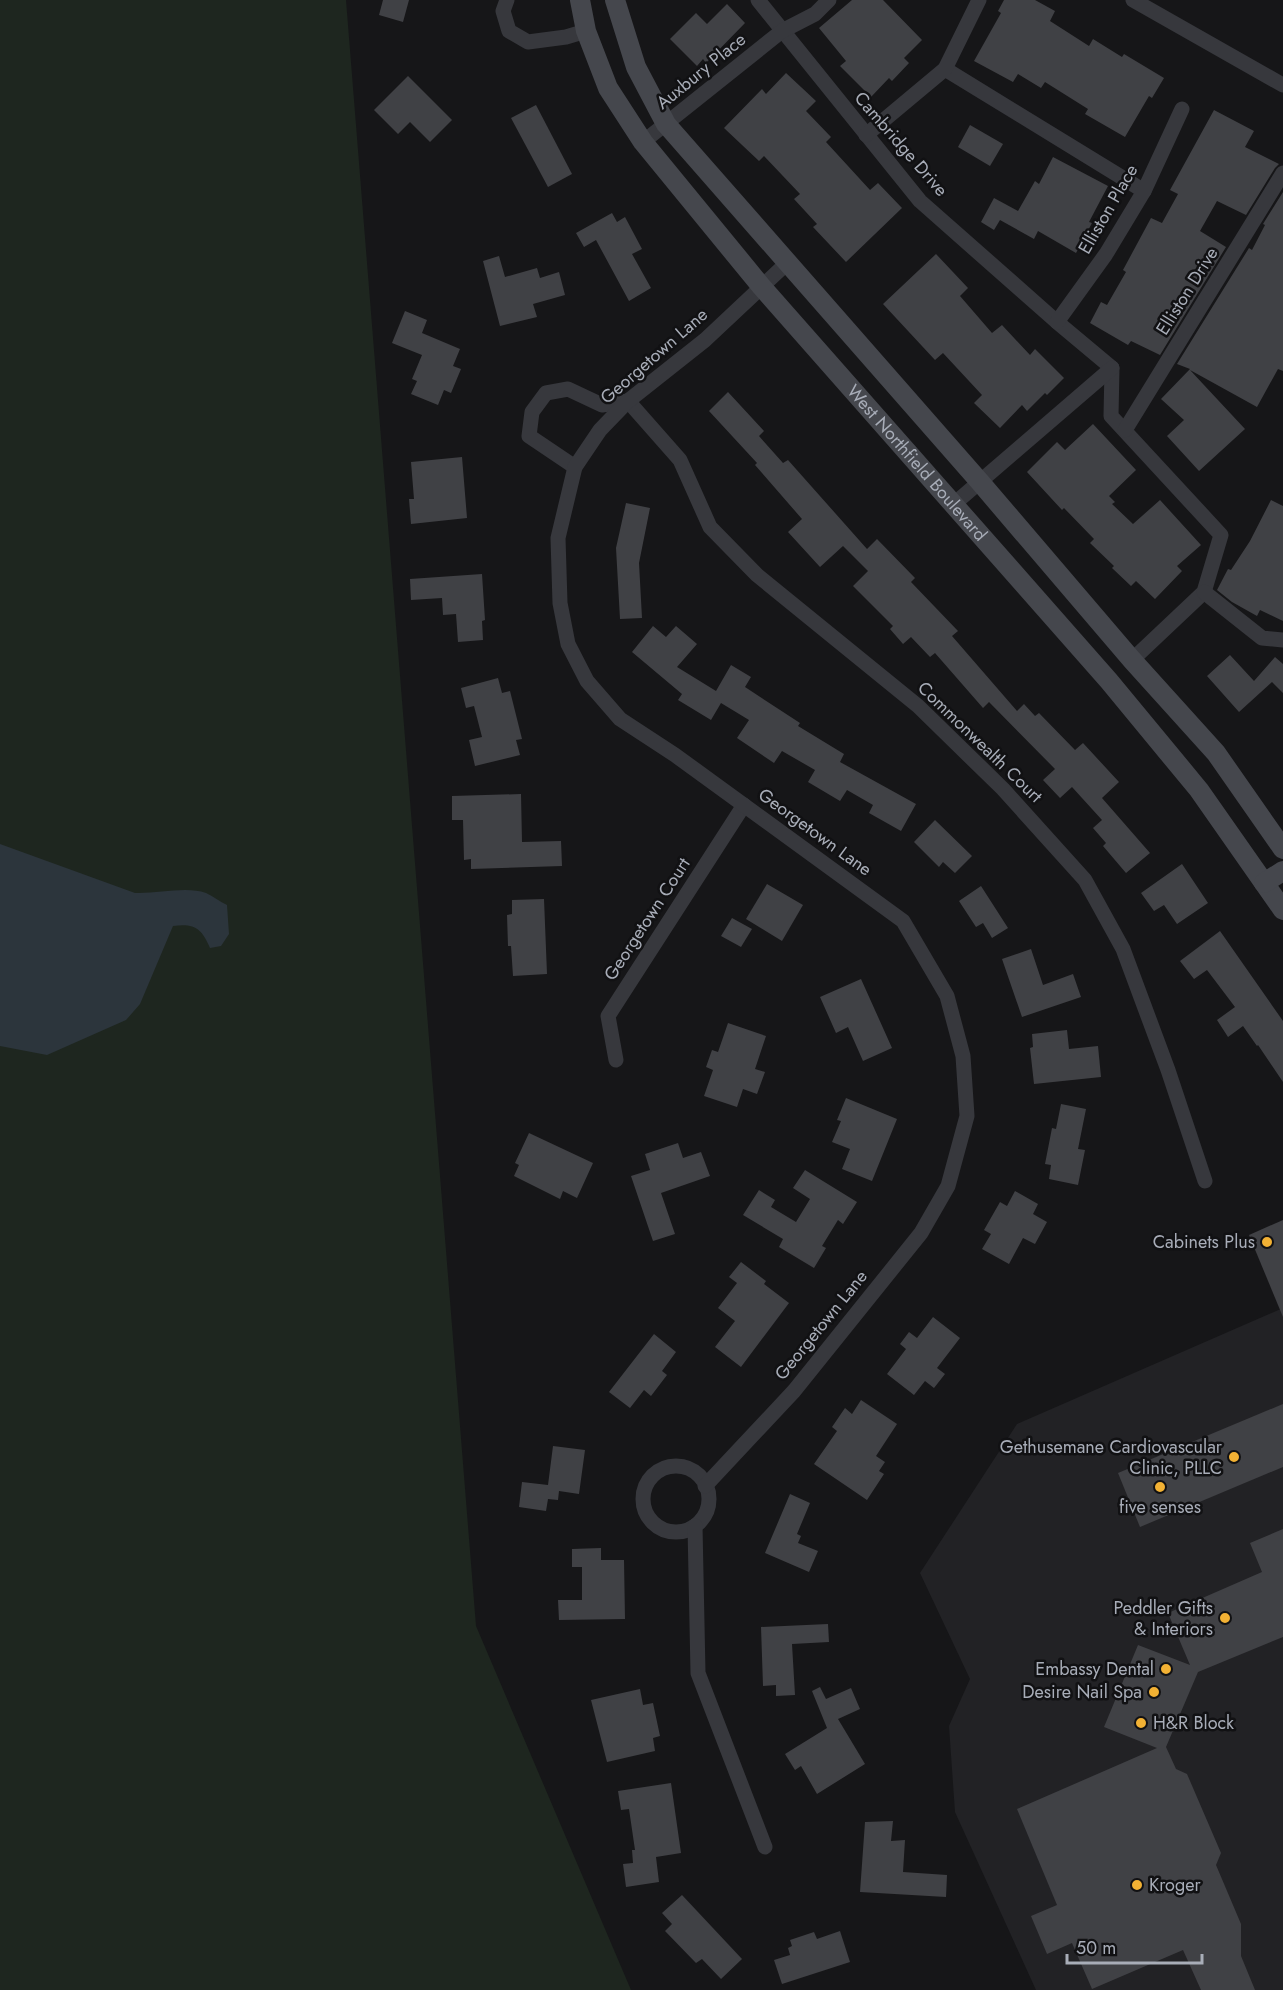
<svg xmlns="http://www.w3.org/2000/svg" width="1283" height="1990" font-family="Jost,sans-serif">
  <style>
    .built { fill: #222225 }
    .green { fill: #1e261f }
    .water { fill: #2c353c }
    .building { fill: #404145 }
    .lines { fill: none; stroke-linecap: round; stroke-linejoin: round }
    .street { stroke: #37383d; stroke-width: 15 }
    .secondary { stroke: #45474d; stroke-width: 20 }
    .poi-dot { fill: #f2b134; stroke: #111113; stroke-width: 2 }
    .labels { text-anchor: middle; stroke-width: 5; stroke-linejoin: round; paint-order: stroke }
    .street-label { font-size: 18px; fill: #a8adb8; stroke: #111113 }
    .poi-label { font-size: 18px; fill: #a8adb8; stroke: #111113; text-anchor: end }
  </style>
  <rect width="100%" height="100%" fill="#161618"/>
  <!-- built -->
  <polygon class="built" points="1283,1308 1283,1990 1036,1990 955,1812 949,1726 970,1679 920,1573 1017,1424"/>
  <!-- green -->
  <polygon class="green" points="0,0 346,0 476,1626 631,1990 0,1990"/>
  <!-- water -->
  <path class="water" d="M 0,844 L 135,893 C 157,894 186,886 206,893 C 213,896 220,902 227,905 L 229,934 L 221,946 L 210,948 C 202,929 195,923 173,926 L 140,1004 L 126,1020 L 47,1055 L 0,1046 Z"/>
  <!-- building -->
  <g class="building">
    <polygon points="383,0 409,0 403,22 379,15"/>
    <polygon points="852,0 883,0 922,40 904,58 909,63 892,81 889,78 871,97 840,66 846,61 819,28"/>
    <polygon points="1004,0 1035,0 1055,11 1050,21 1089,46 1093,39 1122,57 1124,54 1164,78 1152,98 1149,96 1125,137 1085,114 1088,109 1045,82 1041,88 1018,74 1013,82 974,61 1001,13 998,11"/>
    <polygon points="727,4 745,23 706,63 703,59 697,66 670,39 696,13 707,24"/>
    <polygon points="786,73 816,101 806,111 831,137 826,142 870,190 878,183 902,208 846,262 813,227 817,224 794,199 800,194 764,156 759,161 724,128 762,89 766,94"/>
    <polygon points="408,76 452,120 430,142 410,122 398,134 374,110"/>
    <polygon points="536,105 572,174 548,187 511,118"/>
    <polygon points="1214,110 1254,131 1245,147 1279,164 1275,168 1246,215 1217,201 1200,231 1226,247 1160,355 1131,341 1128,345 1090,323 1101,302 1107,305 1126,272 1123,270 1151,218 1162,223 1178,194 1170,190"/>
    <polygon points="970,125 1003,144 990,166 958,147"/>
    <polygon points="1053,157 1108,186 1089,222 1092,223 1076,253 1038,231 1034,239 1000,220 994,230 981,222 994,198 1018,211 1035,181 1039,184"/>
    <polygon points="1283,192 1283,371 1278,369 1257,407 1190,370 1245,429 1199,471 1167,436 1184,420 1161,399 1190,369 1177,364 1249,248 1252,250 1265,225 1263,224"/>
    <polygon points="612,213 617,222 625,217 642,249 632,254 651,288 629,301 596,240 584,247 576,233"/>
    <polygon points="936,254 968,288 960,296 992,333 1002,325 1030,355 1035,349 1064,378 1047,395 1045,393 1027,411 1022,405 1000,428 974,403 982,395 943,353 935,360 883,304"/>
    <polygon points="499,256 505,277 537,268 540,278 559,272 565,295 533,304 537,317 500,326 483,261"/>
    <polygon points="405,311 427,320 422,333 460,349 453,366 461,369 451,393 444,390 438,405 411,394 417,381 412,379 422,355 392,343"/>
    <polygon points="728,392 764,431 759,436 783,463 788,460 867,549 877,539 915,578 911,582 958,631 952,636 1017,711 1024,704 1035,716 1039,713 1075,750 1083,743 1119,782 1102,798 1150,853 1126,873 1103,846 1106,843 1093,828 1102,820 1072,787 1060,798 1043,780 1055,769 989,702 983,708 935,653 930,657 911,637 903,644 890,629 893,626 853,586 868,571 843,546 820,567 788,532 802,519 755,465 757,463 709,411"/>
    <polygon points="1093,424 1136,470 1109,496 1115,502 1112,504 1133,524 1160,500 1201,545 1177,566 1182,571 1155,599 1136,581 1131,586 1112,568 1114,566 1090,543 1094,539 1064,508 1062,510 1027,472 1057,442 1065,450"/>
    <polygon points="462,457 467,518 411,524 409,499 414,499 411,462"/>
    <polygon points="1271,500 1283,506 1283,621 1260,610 1257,616 1232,602 1217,590 1228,569 1231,570 1250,541"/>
    <polygon points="626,503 650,508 639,563 642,618 620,619 616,548"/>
    <polygon points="482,574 485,620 482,621 483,640 458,642 456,614 443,615 442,598 411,600 410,579"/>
    <polygon points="653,626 666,637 676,626 697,644 677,667 716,691 731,665 751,677 745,687 800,723 798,726 844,754 840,762 916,804 901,831 869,813 873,805 847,790 840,801 808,782 815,770 782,751 774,763 737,738 749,720 721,703 711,720 678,700 682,694 632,652"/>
    <polygon points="1230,655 1254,681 1275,657 1283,664 1283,693 1272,682 1239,712 1207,676"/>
    <polygon points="498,678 502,693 510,691 522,739 516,740 520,755 475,766 469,740 482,737 474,706 466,708 461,688"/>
    <polygon points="521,794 522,842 561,841 562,866 471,869 471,859 464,860 463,820 452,820 452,796"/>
    <polygon points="935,820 972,856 955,873 943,862 939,867 914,842"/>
    <polygon points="1182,864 1208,903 1177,924 1164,905 1154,911 1141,893"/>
    <polygon points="767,884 803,905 782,941 746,919"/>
    <polygon points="981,886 1008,928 992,938 983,923 976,927 959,901"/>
    <polygon points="544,899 547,974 513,976 511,946 508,946 507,915 512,914 512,900"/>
    <polygon points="732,918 752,929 741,947 721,936"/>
    <polygon points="1220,931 1283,1021 1283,1082 1258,1045 1257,1046 1243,1026 1228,1037 1217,1020 1235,1007 1207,970 1194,979 1180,961"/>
    <polygon points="1031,949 1043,985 1073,974 1081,997 1022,1017 1002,959"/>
    <polygon points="861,979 892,1048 863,1061 848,1027 836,1033 820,997"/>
    <polygon points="728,1023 766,1036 755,1069 765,1072 757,1094 743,1089 737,1107 704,1096 713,1070 706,1067 712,1050 718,1052"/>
    <polygon points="1067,1030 1069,1049 1098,1046 1101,1077 1034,1084 1030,1048 1033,1047 1032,1034"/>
    <polygon points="846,1098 897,1119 872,1181 842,1169 850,1149 832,1142 841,1121 837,1120"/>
    <polygon points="1061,1104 1086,1109 1078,1149 1085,1150 1078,1185 1049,1179 1051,1165 1045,1164 1052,1128 1056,1129"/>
    <polygon points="529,1133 593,1163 577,1198 563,1191 560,1199 514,1176 519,1165 515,1163"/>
    <polygon points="678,1143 683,1158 701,1152 710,1176 661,1193 675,1234 653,1241 631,1176 650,1170 645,1154"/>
    <polygon points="805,1170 857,1202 843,1224 838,1220 822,1246 826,1248 814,1268 779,1247 783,1239 743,1215 759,1190 775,1200 771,1207 796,1222 810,1199 793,1188"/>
    <polygon points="1015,1191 1038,1204 1033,1214 1047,1222 1035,1244 1023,1238 1009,1264 982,1249 991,1234 984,1230 1000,1202 1007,1206"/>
    <polygon points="1283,1220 1283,1317 1249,1235"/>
    <polygon points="741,1262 766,1281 764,1284 789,1303 741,1367 715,1347 735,1321 718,1308 737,1283 729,1277"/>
    <polygon points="933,1317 960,1338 937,1368 945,1374 934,1388 925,1381 914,1395 887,1374 906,1349 900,1344 909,1332 917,1338"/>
    <polygon points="654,1334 676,1352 662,1371 667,1375 651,1396 644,1390 630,1408 609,1392"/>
    <polygon points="861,1400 897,1424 876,1456 885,1462 879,1471 884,1474 867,1500 814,1464 837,1431 832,1427 845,1408 852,1414"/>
    <polygon points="1283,1404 1283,1467 1140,1527 1118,1473"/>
    <polygon points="553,1446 585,1450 579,1494 559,1491 558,1500 548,1499 546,1511 519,1507 522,1482 548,1485"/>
    <polygon points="790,1494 810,1503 797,1534 801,1536 798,1543 818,1551 809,1572 765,1553"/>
    <polygon points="1283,1529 1283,1637 1198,1672 1166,1747 1176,1769 1187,1774 1221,1853 1216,1865 1241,1924 1241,1956 1255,1990 1201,1990 1183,1950 1092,1989 1072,1943 1047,1954 1031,1916 1057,1905 1017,1809 1157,1748 1104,1727 1138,1645 1190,1665 1168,1613 1262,1572 1250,1543"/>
    <polygon points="601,1548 601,1560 624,1560 625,1619 559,1620 558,1600 582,1600 582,1567 572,1567 572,1549"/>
    <polygon points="828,1624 829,1642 792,1644 795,1695 776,1696 776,1685 763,1686 761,1627"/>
    <polygon points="820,1687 826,1699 851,1688 860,1709 838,1719 865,1764 817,1794 801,1766 795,1770 785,1754 827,1728 812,1691"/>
    <polygon points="640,1689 643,1705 653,1703 660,1736 653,1738 655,1751 607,1762 591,1700"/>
    <polygon points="671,1783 681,1853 656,1857 659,1882 626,1887 623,1864 633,1863 632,1850 635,1850 629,1809 621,1810 618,1791"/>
    <polygon points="893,1821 891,1841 905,1840 903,1872 947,1875 946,1897 860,1892 865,1822"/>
    <polygon points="682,1895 742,1959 721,1979 702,1959 696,1963 665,1931 672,1924 662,1913"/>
    <polygon points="840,1931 850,1962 782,1984 774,1960 790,1955 788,1948 792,1946 790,1940 814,1932 817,1939"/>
  </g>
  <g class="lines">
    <!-- street -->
    <g class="street">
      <polyline points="507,0 503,11 509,31 528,42 566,37 586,31"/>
      <polyline points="758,0 920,201 1057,322 1112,368 1111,416 1221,535 1204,592 1132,660"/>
      <polyline points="1133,0 1283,85"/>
      <polyline points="945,69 1144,191"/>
      <polyline points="866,135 945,69 979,0"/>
      <polyline points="643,142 782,31 815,14 829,0"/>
      <polyline points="1057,322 1106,254 1144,191 1182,109"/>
      <polyline points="1125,430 1283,173"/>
      <polyline points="575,467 529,436 532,412 546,393 568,389 602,405 628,401 680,460 710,527 757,575 918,706 1003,789 1085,880 1123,949 1168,1070 1205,1181"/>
      <polyline points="954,504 1112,368"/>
      <polyline points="1204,592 1262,638 1283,640"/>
      <polyline points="616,1060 608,1016 744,805"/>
      <circle cx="676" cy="1499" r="33"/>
      <polyline points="705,1486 794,1391 921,1233 948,1186 967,1116 963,1056 947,996 903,921 675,755 620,719 587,681 568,644 560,603 558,538 575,467 600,430 628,401 705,340 787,263"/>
      <polyline points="695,1526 698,1673 765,1847"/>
    </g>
    <!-- secondary -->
    <g class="secondary">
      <path id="s1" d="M 580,0 L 586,31 L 608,88 L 643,142 L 761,286 L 1109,681 L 1199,790 L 1283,910"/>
      <polyline points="615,0 636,67 666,124 980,482 1132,660 1216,753 1283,849"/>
      <polyline points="1264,883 1283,871"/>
    </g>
  </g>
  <!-- markers -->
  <g class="poi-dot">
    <circle cx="1267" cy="1242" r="6"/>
    <circle cx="1234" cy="1457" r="6"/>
    <circle cx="1160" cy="1487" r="6"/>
    <circle cx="1225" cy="1618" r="6"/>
    <circle cx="1166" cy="1669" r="6"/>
    <circle cx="1154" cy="1692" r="6"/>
    <circle cx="1141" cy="1723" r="6"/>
    <circle cx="1137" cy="1885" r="6"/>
  </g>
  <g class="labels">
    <!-- street labels -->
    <g class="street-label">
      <text transform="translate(701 71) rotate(-39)" y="6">Auxbury Place</text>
      <text transform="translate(901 144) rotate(49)" y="6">Cambridge Drive</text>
      <text transform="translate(1108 209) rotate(-60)" y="6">Elliston Place</text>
      <text transform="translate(1187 291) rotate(-58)" y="6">Elliston Drive</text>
      <text transform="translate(654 356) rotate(-41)" y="6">Georgetown Lane</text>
      <text dy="6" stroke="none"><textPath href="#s1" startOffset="579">West Northfield Boulevard</textPath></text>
      <text transform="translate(980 742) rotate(44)" y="6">Commonwealth Court</text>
      <text transform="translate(815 832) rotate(36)" y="6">Georgetown Lane</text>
      <text transform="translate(647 919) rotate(-57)" y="6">Georgetown Court</text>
      <text transform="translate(821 1325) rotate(-51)" y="6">Georgetown Lane</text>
    </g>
    <!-- poi labels -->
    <g class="poi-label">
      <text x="1255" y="1248">Cabinets Plus</text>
      <text x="1222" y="1453">Gethusemane Cardiovascular<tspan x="1222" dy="21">Clinic, PLLC</tspan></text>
      <text x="1160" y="1513" text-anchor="middle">five senses</text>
      <text x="1213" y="1614">Peddler Gifts<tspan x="1213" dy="21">&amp; Interiors</tspan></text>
      <text x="1154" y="1675">Embassy Dental</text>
      <text x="1142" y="1698">Desire Nail Spa</text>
      <text x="1153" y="1729" text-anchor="start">H&amp;R Block</text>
      <text x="1149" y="1891" text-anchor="start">Kroger</text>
    </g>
  </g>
  <!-- scale -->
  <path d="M1067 1954v9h135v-9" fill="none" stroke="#a8adb8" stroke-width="3"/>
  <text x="1076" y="1954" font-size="18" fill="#a8adb8" stroke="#111113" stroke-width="4.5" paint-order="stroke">50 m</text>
</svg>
